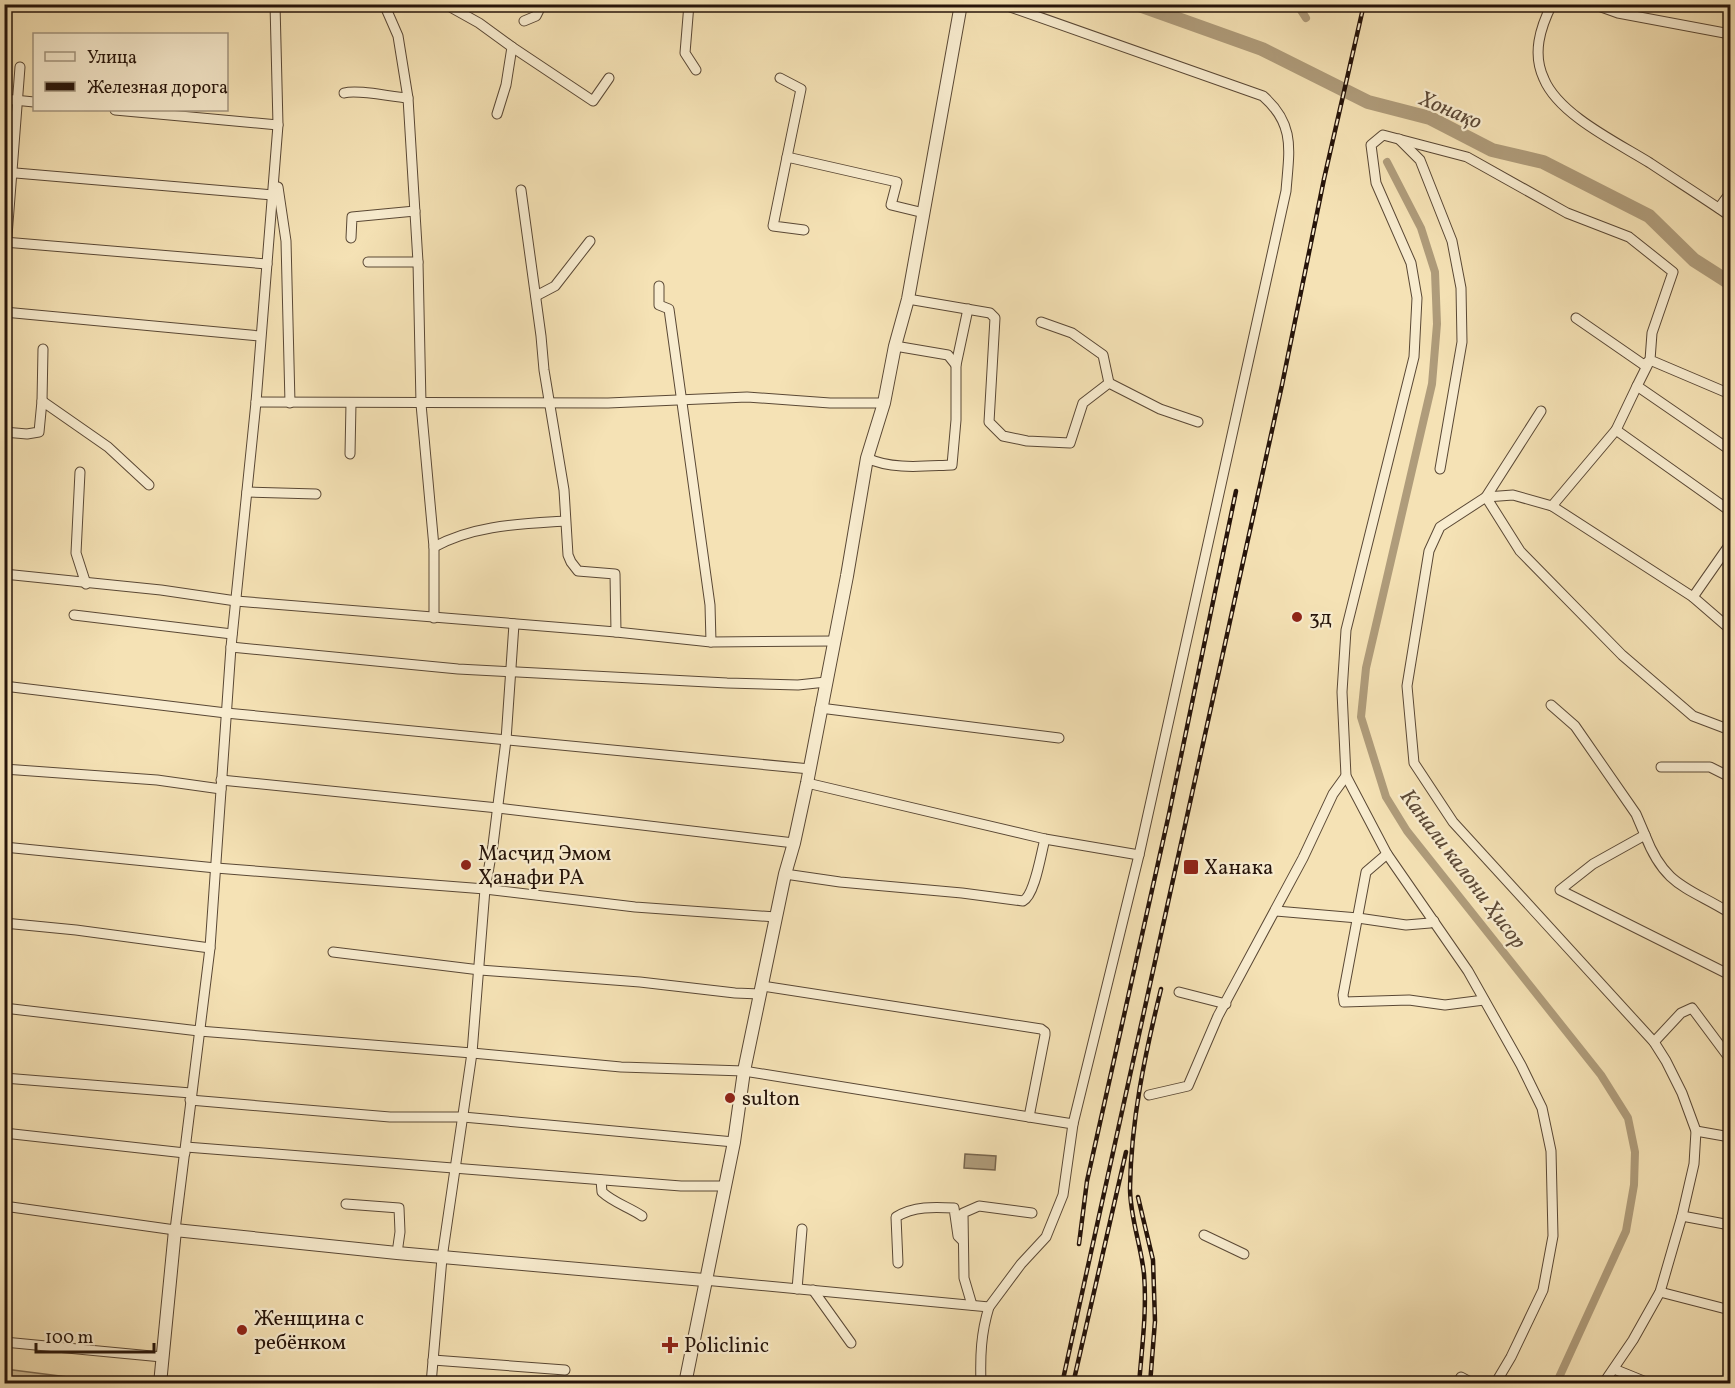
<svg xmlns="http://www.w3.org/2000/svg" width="1735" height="1388" font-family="Vollkorn,serif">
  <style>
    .green { fill: #d2bf98; stroke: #7c6a51; stroke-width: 1.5 }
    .water { fill: #af9c7b; stroke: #78664e; stroke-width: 1.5 }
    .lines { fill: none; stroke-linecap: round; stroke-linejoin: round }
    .canal { stroke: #af9c7b; stroke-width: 8 }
    .river { stroke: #af9c7b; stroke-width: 14 }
    .minor-casing { stroke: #5a4835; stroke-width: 11 }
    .tertiary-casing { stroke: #5a4835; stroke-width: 14 }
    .minor { stroke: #f8eccf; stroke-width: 9 }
    .tertiary { stroke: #f8eccf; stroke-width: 12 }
    .rail-casing { stroke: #26140a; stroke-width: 4.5 }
    .rail { stroke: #f8eccf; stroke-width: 2; stroke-dasharray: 7; stroke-linecap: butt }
    .poi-dot { fill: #8f2418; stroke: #f8eccf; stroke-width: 2 }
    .labels { text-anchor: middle; stroke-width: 4.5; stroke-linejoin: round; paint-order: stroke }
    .poi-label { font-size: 21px; fill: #26140a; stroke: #f8eccf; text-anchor: start }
    .water-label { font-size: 22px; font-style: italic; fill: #5d4a37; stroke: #f8eccf }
  </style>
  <rect width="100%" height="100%" fill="#f5e2b5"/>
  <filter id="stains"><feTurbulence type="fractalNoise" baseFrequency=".00333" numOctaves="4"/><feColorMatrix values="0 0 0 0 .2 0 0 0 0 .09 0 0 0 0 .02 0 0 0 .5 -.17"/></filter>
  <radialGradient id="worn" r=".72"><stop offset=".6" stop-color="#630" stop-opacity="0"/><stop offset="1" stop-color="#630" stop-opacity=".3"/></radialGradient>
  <!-- green -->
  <polygon class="green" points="5,1369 115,1383 5,1383"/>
  <!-- water -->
  <polygon class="water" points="965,1154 996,1156 995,1170 964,1168"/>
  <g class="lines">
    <!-- canal -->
    <g class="canal">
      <polyline points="1297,4 1306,18"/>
      <polyline points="1387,162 1421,228 1435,272 1437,324 1432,384 1366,668 1361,717 1386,797 1407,831 1601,1075 1628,1118 1635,1152 1634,1185 1626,1231 1556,1384"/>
    </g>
    <!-- river -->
    <polyline class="river" points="1136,4 1262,49 1368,102 1430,118 1492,150 1543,162 1649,216 1694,260 1730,283"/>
    <defs>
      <g id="minor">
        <polyline points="384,4 398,36 408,98 418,262 421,404 434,547 434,618"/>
        <polyline points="445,4 479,23 512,47 506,85 497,114"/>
        <polyline points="689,4 685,53 696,70"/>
        <path d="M 1552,4 C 1540,28 1532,54 1544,79 C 1559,115 1618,143 1650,163 C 1677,181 1704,198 1730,216"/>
        <polyline points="1593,4 1618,13 1730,34"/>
        <polyline points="524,21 536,16 542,4"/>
        <polyline points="512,47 593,101 609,78"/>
        <polyline points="780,78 801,89 787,157"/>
        <path d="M 344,93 C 358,89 391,97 408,98"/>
        <polyline points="4,99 34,102"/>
        <polyline points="115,110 278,125"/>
        <polyline points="1399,139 1420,160 1452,241 1461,288 1462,342 1440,469"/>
        <polyline points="4,172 273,195"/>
        <polyline points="278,187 286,241 290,403"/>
        <polyline points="521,190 541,336 544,370 564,490 568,555 571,562 578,571 615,574 616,632"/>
        <polyline points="1719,208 1730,193"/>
        <polyline points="804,230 773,226 787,157 897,182 891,205 924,213"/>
        <polyline points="351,238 352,217 415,211"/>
        <polyline points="4,242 267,264"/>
        <polyline points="368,262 418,262"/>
        <polyline points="4,275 20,67"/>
        <polyline points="659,286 659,305 669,309 710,605 711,642"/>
        <polyline points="536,296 555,286 590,241"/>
        <polyline points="908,299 990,313 995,318 989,422 1003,436 1027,441 1070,443 1083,403 1109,383 1160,409 1198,422"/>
        <polyline points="4,312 260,336"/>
        <polyline points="1576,318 1644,365 1650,360"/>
        <polyline points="1041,322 1072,333 1103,355 1109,383"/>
        <polyline points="895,346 948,355 956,365"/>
        <polyline points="1637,386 1649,362"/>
        <polyline points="42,401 43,349"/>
        <polyline points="256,402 608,403 747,397 830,403 884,403"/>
        <polyline points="1541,411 1486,497 1520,551 1622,655 1693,716 1730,730"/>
        <polyline points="1616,430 1730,511"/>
        <polyline points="4,432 27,434 39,432 42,401 108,447 149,485"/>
        <polyline points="350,454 351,403"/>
        <path d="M 867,458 C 892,470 924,466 952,465 L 956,420 L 956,365 L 968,309"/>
        <polyline points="80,472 76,553 86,584"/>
        <polyline points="247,492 316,494"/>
        <polyline points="1552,506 1616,430 1637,386 1730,450"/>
        <path d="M 434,547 C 474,525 520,524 565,521"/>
        <polyline points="4,574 161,590 236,601 616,632 711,642 834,641"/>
        <polyline points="1693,597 1730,544"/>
        <polyline points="74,615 232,634"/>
        <polyline points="231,647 458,669 727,683 798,685 826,682"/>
        <polyline points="4,686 226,713 810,769"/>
        <polyline points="1551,705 1575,726 1636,814 1645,835"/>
        <polyline points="820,708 1059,738"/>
        <polyline points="1661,767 1710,767 1730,777"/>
        <polyline points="4,769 157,780 221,789"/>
        <polyline points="221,780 498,808 794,843"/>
        <polyline points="807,783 1045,839 1139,855"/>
        <polyline points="4,847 216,868 485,889 635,907 776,917"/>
        <polyline points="1387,854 1366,872 1343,995 1344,1002 1409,1000 1445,1005 1484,1000"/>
        <path d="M 785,874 L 840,882 L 962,893 L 1023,901 C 1035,895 1041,853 1045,839"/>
        <polyline points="1276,911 1358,918 1406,925 1430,923 1434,921"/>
        <path d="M 1730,913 C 1688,887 1665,887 1645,835 L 1593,864 L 1560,890 L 1730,975"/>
        <polyline points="4,923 76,930 210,948"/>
        <polyline points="333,952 480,970 640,982 735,993 760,994"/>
        <polyline points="762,986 1041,1029 1045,1032 1045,1035 1029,1117"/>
        <polyline points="1179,992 1226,1004"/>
        <polyline points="4,1008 199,1031 472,1053 621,1067 744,1071 1073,1124"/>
        <polyline points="1654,1042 1681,1013 1692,1008 1730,1059"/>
        <polyline points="4,1078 191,1093"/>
        <polyline points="1149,1095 1188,1086 1218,1016 1303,858 1333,794 1346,776"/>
        <polyline points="190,1100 390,1117 463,1117 734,1142"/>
        <polyline points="1696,1131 1730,1137"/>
        <polyline points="4,1133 185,1153"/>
        <polyline points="186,1147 681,1186 724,1186"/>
        <path d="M 601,1180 L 602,1192 C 614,1203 629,1207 642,1216"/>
        <polyline points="346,1204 399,1208 400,1232 397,1253"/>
        <polyline points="4,1206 175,1230 210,948 231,647 256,402 278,125 275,4"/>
        <polyline points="1682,1216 1730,1225"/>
        <polyline points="1204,1235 1244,1254"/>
        <path d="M 898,1263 L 896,1217 C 914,1206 934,1207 954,1208 L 958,1236 L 962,1240"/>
        <path d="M 704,1280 L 989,1307 C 981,1333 980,1356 981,1384"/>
        <polyline points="797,1289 802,1229"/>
        <polyline points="813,1290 851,1343"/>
        <polyline points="1660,1292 1730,1310"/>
        <polyline points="972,1305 964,1278 963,1213 979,1206 1032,1213"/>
        <path d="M 989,1307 L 1021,1264 L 1046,1237 L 1063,1195 L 1073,1124 L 1139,855 L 1286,191 C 1289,151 1296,125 1263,96 L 1002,4"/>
        <polyline points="4,1342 162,1357"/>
        <polyline points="433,1360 565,1370"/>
        <polyline points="1614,1369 1651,1384"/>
        <polyline points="431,1384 442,1258 472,1053 485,889 493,845 506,740 514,624"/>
        <polyline points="1457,1384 1461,1377 1474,1384"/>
        <polyline points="1495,1384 1511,1357 1543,1290 1553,1236 1551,1151 1542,1108 1521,1065 1468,971 1387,854 1346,776 1342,692 1346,630 1414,357 1417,298 1411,263 1376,183 1371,145 1383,135 1467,157 1567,213 1629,237 1673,272 1652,333 1650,360 1730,394"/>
        <polyline points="1603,1384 1633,1340 1660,1292 1682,1216 1694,1164 1696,1131 1682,1093 1666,1061 1654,1042 1453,822 1414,763 1407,686 1429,551 1440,527 1486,497 1513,495 1552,506 1693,597 1730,629"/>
      </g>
      <g id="tertiary">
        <polyline points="160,1384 175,1230 397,1253 704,1280"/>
        <polyline points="685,1384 734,1142 744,1071 760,994 785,874 794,843 807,783 847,576 867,458 884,403 895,346 908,299 961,4"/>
      </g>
    </defs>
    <!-- minor casing -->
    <use href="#minor" class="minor-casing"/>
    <!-- tertiary casing -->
    <use href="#tertiary" class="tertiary-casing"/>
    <!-- minor -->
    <use href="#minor" class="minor"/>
    <!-- tertiary -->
    <use href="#tertiary" class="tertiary"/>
    <defs>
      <g id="rail">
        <polyline points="1138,1197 1153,1260 1155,1321 1150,1384"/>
        <polyline points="1079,1244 1087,1181 1169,814 1236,491"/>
        <polyline points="1062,1384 1282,385 1324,179 1364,4"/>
        <polyline points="1073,1384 1126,1152"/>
        <path d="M 1139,1384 C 1142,1347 1147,1310 1144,1274 C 1141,1245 1130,1217 1130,1188 C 1131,1120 1145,1054 1161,989"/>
      </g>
    </defs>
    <!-- rail casing -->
    <use href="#rail" class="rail-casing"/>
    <!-- rail -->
    <use href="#rail" class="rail"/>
  </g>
  <!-- markers -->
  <g class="poi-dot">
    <circle cx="1297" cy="617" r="6"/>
    <circle cx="466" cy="865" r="6"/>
    <rect x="1183" y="859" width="16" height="16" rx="3"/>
    <circle cx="730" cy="1098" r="6"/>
    <circle cx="242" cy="1330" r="6"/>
    <path d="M667 1336h6v6h6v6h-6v6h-6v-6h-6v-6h6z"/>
  </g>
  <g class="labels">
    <!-- poi labels -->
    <g class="poi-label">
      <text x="1309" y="624">3д</text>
      <text x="478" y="860">Масҷид Эмом<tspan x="478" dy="24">Ҳанафи РА</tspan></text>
      <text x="1204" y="874">Ханака</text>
      <text x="742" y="1105">sulton</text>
      <text x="254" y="1325">Женщина с<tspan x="254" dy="24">ребёнком</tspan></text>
      <text x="684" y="1352">Policlinic</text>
    </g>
    <!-- water labels -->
    <g class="water-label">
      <text transform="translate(1451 109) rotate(23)" y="8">Хонақо</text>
      <text transform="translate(1464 868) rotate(53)" y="8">Канали калони Ҳисор</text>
    </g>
  </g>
  <!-- margin -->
  <rect width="1735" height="1388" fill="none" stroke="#f5e2b5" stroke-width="24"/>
  <rect x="6" y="6" width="1723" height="1376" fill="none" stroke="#26140a" stroke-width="3"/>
  <rect x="12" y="12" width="1711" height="1364" fill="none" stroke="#26140a" stroke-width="1.5"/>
  <!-- legend -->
  <rect x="33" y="33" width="195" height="78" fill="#f8eccf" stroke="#a49680" stroke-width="1.5"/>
  <rect x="45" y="52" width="30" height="9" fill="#f8eccf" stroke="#a49680" stroke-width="1.5"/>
  <text x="87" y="63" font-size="18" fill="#26140a">Улица</text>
  <rect x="45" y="82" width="30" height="9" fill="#26140a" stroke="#a49680" stroke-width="1.5"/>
  <text x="87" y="93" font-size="18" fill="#26140a">Железная дорога</text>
  <!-- scale -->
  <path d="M36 1343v9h118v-9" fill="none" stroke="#26140a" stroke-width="3"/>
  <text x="45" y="1343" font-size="18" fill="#26140a" stroke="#f8eccf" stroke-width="4.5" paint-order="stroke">100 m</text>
  <rect width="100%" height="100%" filter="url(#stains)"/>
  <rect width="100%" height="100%" fill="url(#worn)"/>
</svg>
